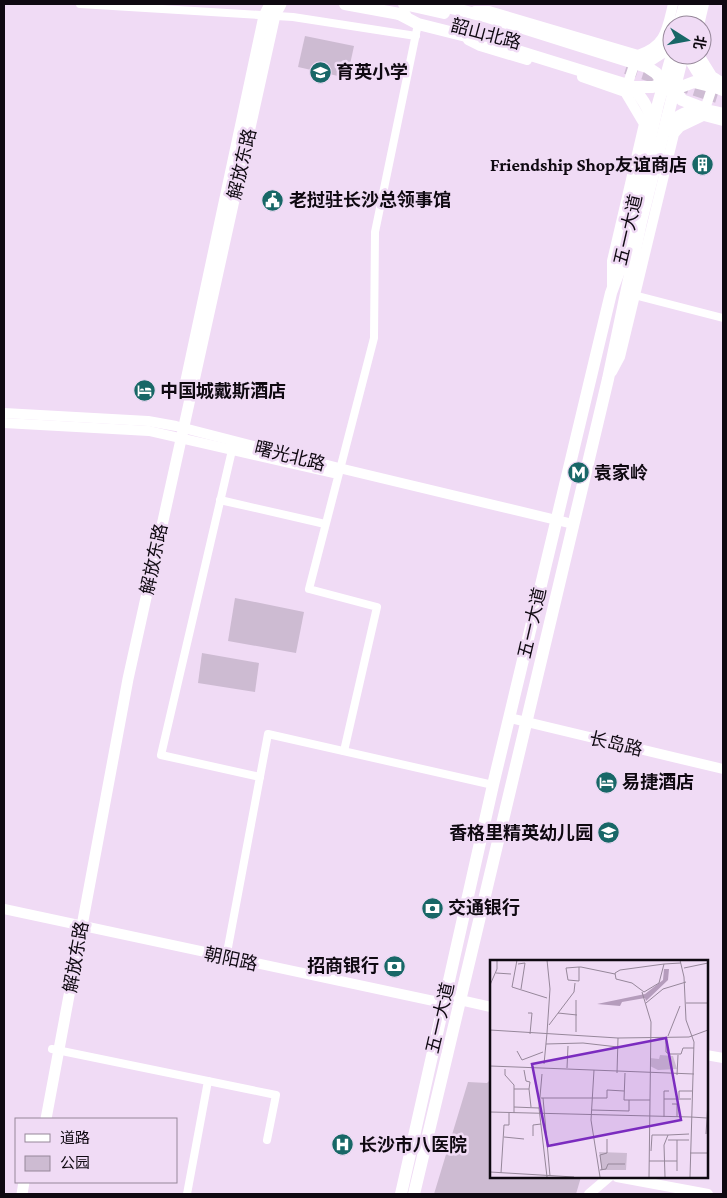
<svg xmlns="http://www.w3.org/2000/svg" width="727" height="1198" viewBox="0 0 727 1198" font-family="'Crimson Pro','Noto Sans SC',serif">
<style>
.green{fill:#cdbbd2}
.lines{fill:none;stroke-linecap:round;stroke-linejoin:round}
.primary-tunnel{stroke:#cebcd3;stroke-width:12;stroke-dasharray:12 6;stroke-linecap:butt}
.minor{stroke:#fff;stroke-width:8}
.tertiary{stroke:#fff;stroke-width:10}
.secondary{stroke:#fff;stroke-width:11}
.primary{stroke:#fff;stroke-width:12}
.labels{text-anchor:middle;stroke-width:5;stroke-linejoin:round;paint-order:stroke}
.street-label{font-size:18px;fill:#0f0911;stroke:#f0dbf5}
.poi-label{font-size:18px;font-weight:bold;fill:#0f0911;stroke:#f0dbf5;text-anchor:start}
.inset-road{fill:none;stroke:#96879a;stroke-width:1}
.view{fill:#7b2cbf;fill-opacity:0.15;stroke:#7b2cbf;stroke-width:2.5}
.inset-edge{fill:none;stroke:#0f0911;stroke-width:2.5}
</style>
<rect width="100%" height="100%" fill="#f0dbf5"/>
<g class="green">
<polygon points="305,36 354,46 347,78 298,67"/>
<polygon points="235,598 304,612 296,653 228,641"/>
<polygon points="202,653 259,663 255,692 198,683"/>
<polygon points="491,1079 491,1177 581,1177 576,1194 434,1194 468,1082 487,1083"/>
</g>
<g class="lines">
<polyline class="primary-tunnel" points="626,68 717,97"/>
<g class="minor">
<polyline points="80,4 293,17 416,36"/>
<polyline points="634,295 723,318"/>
<polyline points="233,446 161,755 260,777"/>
<polyline points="220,500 325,524"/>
<polyline points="344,751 377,607 309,589 374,338 375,232 418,24"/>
<polyline points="226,958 268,734 493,785"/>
<polyline points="52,1049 276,1095 267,1140"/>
<polyline points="187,1194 208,1081"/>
</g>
<g class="tertiary">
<polyline points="475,11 489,11 638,55"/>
<polyline points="699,25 704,4"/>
<polyline points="468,40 480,46 527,60"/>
<path d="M638 55C666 46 667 29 673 4"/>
<polyline points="699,55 712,76 723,83"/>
<polyline points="582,77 625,92 644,124 612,261 612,285"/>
<polyline points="625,92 637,56"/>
<polyline points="703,115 715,79"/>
<polyline points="704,116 723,121"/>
<polyline points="612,372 620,357 674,134 680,127 703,116"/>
<polyline points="4,413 148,421 176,426 339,468 573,524"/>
<polyline points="4,423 149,431 333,473"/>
<polyline points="510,718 723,769"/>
<polyline points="4,909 443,1003 460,1000 491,1007"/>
<polyline points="706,1055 723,1058"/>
<polyline points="617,1177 708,1194"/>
<polyline points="589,1194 609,1177"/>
</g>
<g class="secondary">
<polyline points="185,385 264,16 270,4"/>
<polyline points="46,1119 128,679 275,15 281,4"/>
<polyline points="22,1194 24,1182"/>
</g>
<g class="primary">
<polyline points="345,4 405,15"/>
<polyline points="404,4 444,13"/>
<polyline points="435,4 488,17 647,67 656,73 667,87"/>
<polyline points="399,14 418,24 482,40 634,87 653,87 668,81"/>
<polyline points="679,25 685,4"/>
<polyline points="690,25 695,4"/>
<path d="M688 55C698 74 702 83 723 90"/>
<polyline points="635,63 649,61 672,46"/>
<path d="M628 85C640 93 650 109 652 124"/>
<polyline points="672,86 682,100 703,108"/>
<polyline points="670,91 694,82 710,86"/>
<path d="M665 131C680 108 699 107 723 114"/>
<polyline points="401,1194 493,785 611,293 622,263 658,104 672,55"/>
<polyline points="414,1194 608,379 641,222 683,55"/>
</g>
</g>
<defs>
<symbol id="school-disc" viewBox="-11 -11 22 22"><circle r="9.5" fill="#186767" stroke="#f0dbf5"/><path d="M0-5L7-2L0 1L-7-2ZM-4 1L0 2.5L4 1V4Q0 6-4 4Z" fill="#fff"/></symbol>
<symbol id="building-disc" viewBox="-11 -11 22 22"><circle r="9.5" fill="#186767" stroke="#f0dbf5"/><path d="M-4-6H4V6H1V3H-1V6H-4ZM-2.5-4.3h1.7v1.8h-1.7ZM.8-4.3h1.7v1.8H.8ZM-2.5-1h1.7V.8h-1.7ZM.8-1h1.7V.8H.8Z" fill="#fff"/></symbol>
<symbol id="civic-disc" viewBox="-11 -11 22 22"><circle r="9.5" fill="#186767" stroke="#f0dbf5"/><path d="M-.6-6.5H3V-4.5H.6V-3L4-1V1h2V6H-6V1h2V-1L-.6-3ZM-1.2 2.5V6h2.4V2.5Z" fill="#fff"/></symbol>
<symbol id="hotel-disc" viewBox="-11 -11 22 22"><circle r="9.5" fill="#186767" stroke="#f0dbf5"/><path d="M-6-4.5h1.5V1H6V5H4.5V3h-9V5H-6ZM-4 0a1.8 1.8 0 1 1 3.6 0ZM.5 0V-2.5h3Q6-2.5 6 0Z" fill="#fff"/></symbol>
<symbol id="metro-disc" viewBox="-11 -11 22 22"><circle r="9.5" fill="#186767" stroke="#f0dbf5"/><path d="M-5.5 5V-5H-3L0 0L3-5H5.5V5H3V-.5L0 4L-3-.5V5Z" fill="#fff"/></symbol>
<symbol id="bank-disc" viewBox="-11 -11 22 22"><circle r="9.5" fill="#186767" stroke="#f0dbf5"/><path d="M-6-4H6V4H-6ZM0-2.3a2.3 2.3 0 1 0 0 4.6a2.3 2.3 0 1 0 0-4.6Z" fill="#fff"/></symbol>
<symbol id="hospital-disc" viewBox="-11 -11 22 22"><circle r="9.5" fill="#186767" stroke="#f0dbf5"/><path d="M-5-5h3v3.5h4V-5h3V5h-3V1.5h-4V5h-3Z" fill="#fff"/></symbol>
</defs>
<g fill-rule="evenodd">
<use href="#school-disc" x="308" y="60" width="25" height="25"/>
<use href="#building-disc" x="690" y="152" width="25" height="25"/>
<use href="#civic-disc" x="260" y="188" width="25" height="25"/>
<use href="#hotel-disc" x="132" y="378" width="25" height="25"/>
<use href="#metro-disc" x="566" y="460" width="25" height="25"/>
<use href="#hotel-disc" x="594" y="770" width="25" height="25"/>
<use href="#school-disc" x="596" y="820" width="25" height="25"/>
<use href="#bank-disc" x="420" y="896" width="25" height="25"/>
<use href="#bank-disc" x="382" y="954" width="25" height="25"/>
<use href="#hospital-disc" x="330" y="1132" width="25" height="25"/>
</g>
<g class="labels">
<g class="street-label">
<text transform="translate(486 34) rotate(15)" y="6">韶山北路</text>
<text transform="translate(242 164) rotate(-77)" y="6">解放东路</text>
<text transform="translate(628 230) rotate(-77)" y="6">五一大道</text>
<text transform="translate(290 456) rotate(14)" y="6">曙光北路</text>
<text transform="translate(154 559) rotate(-78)" y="6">解放东路</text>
<text transform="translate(532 623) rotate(-77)" y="6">五一大道</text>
<text transform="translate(616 744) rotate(13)" y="6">长岛路</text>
<text transform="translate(76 957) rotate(-80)" y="6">解放东路</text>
<text transform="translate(231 959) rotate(12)" y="6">朝阳路</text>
<text transform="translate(440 1018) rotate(-77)" y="6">五一大道</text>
</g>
<g class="poi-label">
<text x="336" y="78">育英小学</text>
<text x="687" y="171" text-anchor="end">Friendship Shop友谊商店</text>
<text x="289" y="206">老挝驻长沙总领事馆</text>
<text x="160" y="397">中国城戴斯酒店</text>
<text x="594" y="479">袁家岭</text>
<text x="622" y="788">易捷酒店</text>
<text x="593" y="839" text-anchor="end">香格里精英幼儿园</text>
<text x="448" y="914">交通银行</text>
<text x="379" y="972" text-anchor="end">招商银行</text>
<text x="359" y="1151">长沙市八医院</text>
</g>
</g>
<g transform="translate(490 960)">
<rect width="218" height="218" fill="#f0dbf5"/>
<path d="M170 95 183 96 187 109 168 110 160 106V98L169 99ZM109 192 137 193 136 210H112Z" fill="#cdbbd2"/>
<path d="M174 9H179L178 20 156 41 155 38 132 42 130 46 107 44 155 34 173 20Z" fill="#b59cbc"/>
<path class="inset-road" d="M27 0 22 27 57 38M57 0 60 29 57 73M190 0 194 17 196 60 204 82 200 217M28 4 35 3 31 29M174 4 169 23 154 32 142 23 126 19 125 13 130 10ZM174 4 191 3M89 7V21L78 20 76 8 89 7H91L125 14M194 8 218 3M6 13 21 14M0 25 7 9V0M152 32 161 62 159 217M156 43 173 29 196 22M196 43H218M38 53H42L40 74M68 53 87 55M59 65 84 32 85 23M0 70 128 78 199 77 218 70M86 72V40M178 76 190 46M176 77V92L179 94H191L193 88H204M56 84 93 83 128 87M27 91 32 100 53 92M54 104 57 73M0 106 204 114M77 108 78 86M15 109V115L24 125V153M34 110 36 121 40 122 39 129M104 110 101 160 110 217M127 113 128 78M135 113 134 140H160M52 114 49 148 57 217M187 115 188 95M24 129H39L41 147M51 138H117V130L134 131M53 138 60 216M189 138V131H202M174 139H201M182 144H187V157M24 147 49 148M102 150 139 151V140M0 152 201 157M174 157V131H179M201 157 217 158 216 174M217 158 218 142M178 175 199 174M43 176V165L51 164M14 177 34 179M178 180H199M187 180V211M161 191 162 175H178L174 185 175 217M200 193H218M159 201H187M110 210 116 209 118 204H135M112 210 110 195 117 193V179M0 212 84 217M11 213 14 165H19V153"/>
<path class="view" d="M176 78 191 160 58 186 42 104Z"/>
<rect width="218" height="218" class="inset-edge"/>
</g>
<rect width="727" height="1198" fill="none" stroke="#0f0911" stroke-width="10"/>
<rect x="15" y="1118" width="162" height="65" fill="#f0dbf5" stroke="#96879a"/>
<rect x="25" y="1134" width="25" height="8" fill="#ffffff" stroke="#96879a"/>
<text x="60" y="1143" font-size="15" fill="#0f0911">道路</text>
<rect x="25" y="1156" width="25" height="15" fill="#cdbbd2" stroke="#96879a"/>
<text x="60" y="1168" font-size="15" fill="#0f0911">公园</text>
<g transform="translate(687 40) rotate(101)"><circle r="24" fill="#f0dbf5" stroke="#96879a"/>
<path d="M0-4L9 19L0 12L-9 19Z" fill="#186767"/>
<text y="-8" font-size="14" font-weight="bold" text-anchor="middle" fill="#0f0911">北</text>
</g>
</svg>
